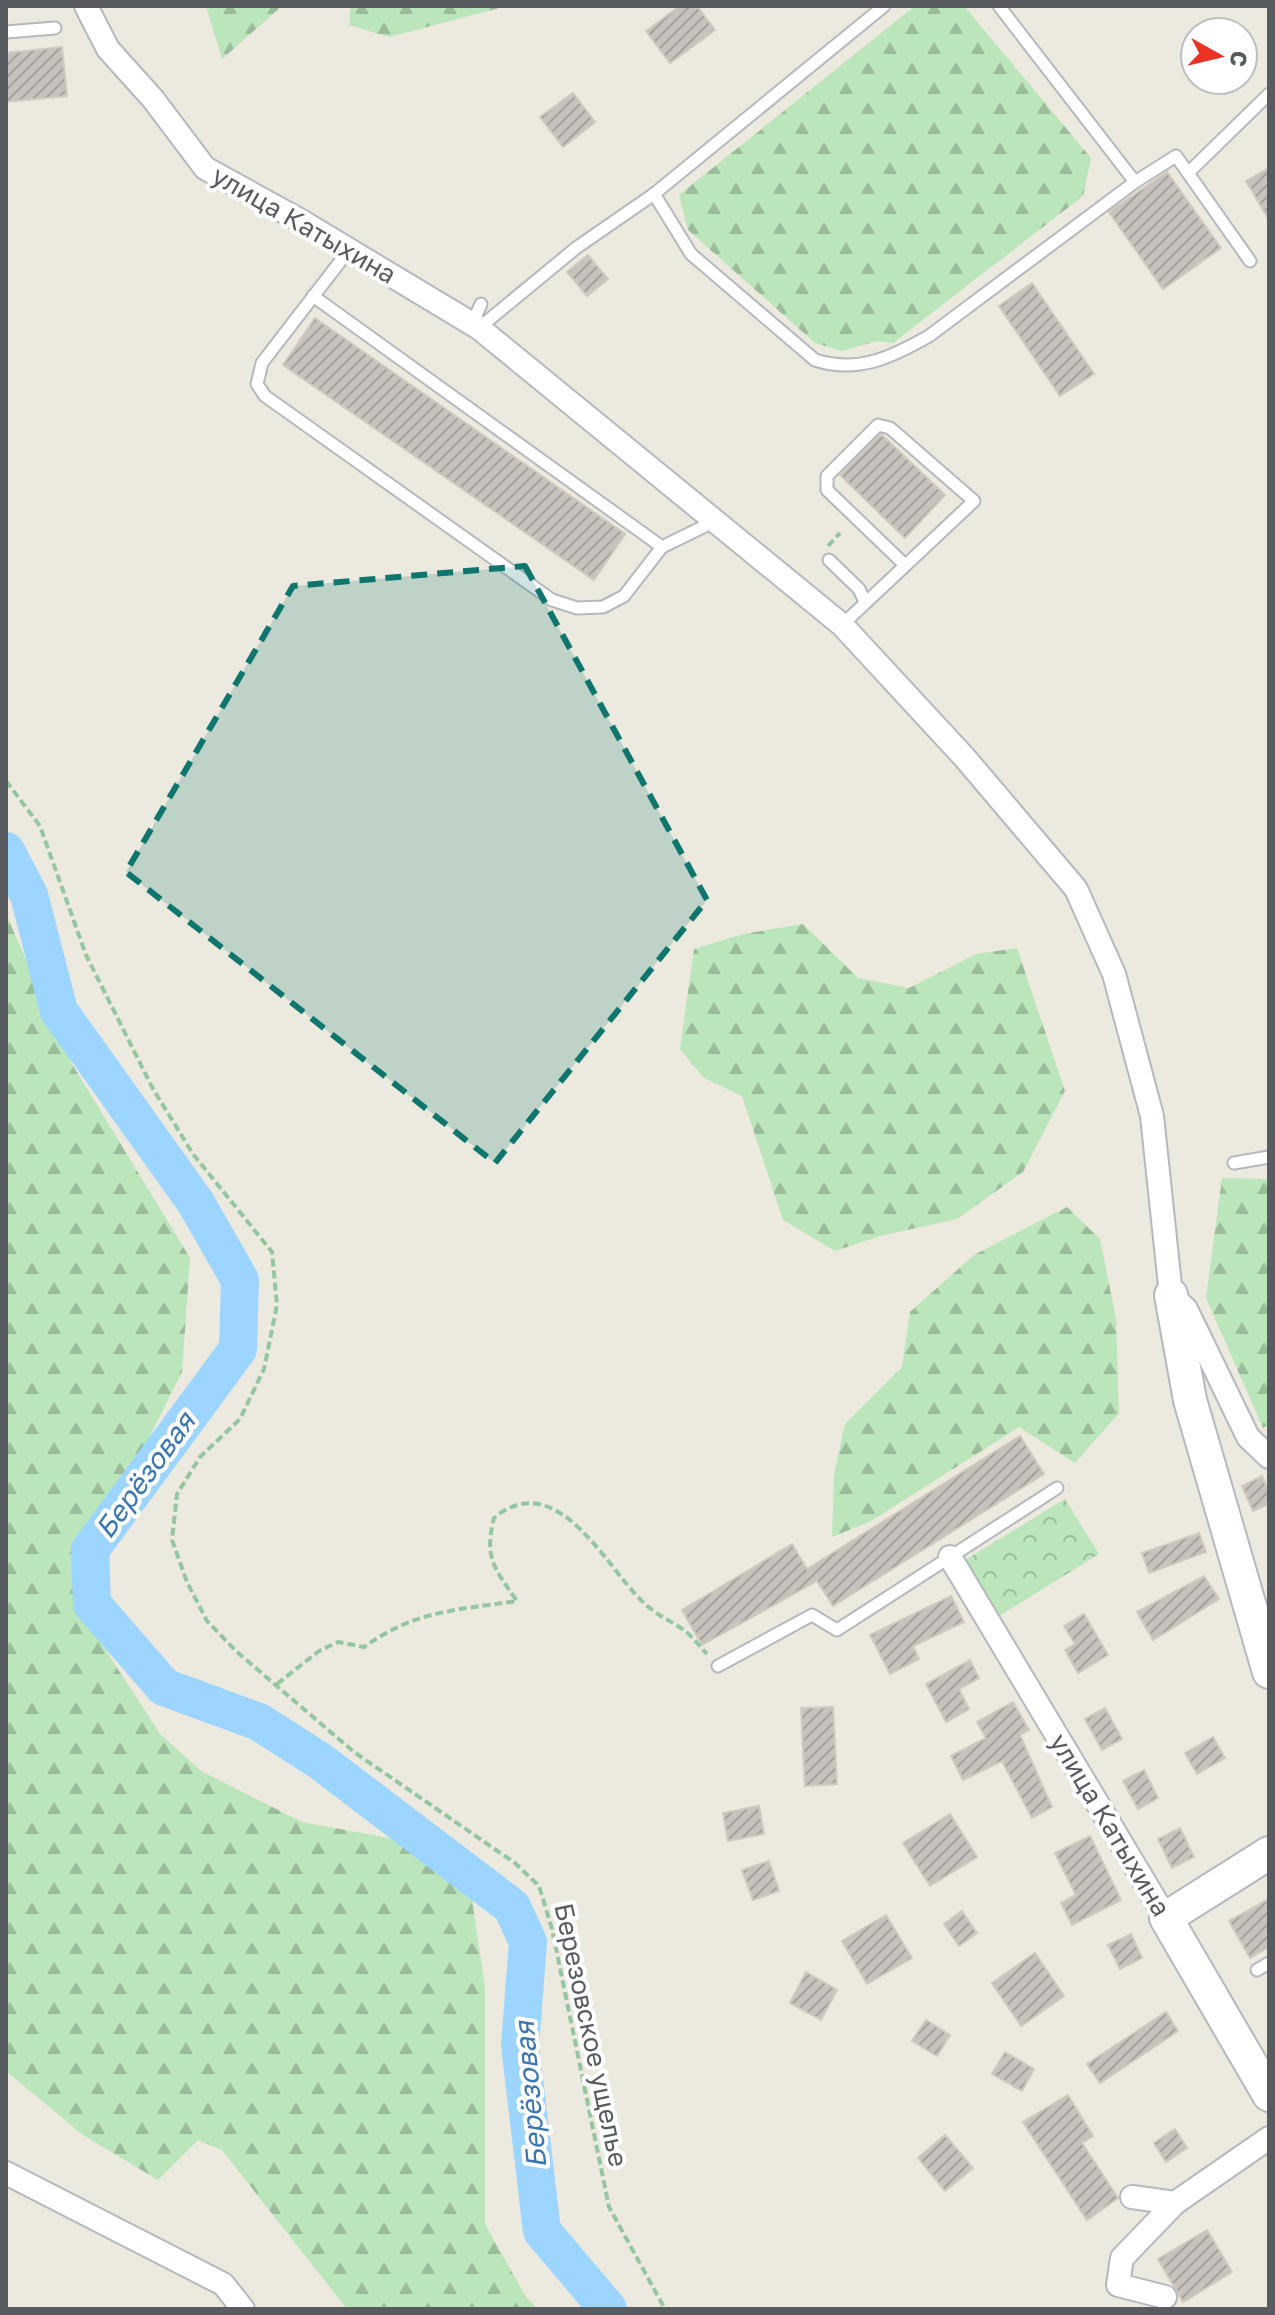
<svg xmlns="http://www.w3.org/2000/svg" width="1275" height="2315" viewBox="0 0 1275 2315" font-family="'Golos Text',sans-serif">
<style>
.forest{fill:url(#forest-firs)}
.park{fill:url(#park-crowns)}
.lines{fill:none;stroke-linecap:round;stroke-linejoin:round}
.river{stroke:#9cd5ff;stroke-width:38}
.building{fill:url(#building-hatch);stroke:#d0cabe;stroke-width:2}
.lane-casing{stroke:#b5b8bd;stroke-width:15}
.street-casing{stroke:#b5b8bd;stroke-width:26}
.secondary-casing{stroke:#b5b9bf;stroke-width:36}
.path{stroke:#93c6a1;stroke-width:4;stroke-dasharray:8 4;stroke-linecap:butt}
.lane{stroke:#fff;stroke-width:11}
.street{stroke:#fff;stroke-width:22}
.secondary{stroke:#fff;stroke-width:32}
.marked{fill:#0f766e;fill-opacity:0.2;stroke:#0f766e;stroke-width:6;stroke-dasharray:16 10;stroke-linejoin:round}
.labels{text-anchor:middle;stroke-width:8;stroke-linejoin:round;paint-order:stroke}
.street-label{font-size:26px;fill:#585c61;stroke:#fff}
.water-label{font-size:28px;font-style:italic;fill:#3976b2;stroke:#fff}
</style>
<defs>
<pattern id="forest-firs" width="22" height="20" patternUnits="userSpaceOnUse" patternTransform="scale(2)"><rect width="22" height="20" fill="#bbe5ba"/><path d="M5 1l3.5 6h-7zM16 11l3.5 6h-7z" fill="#9bbd9b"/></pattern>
<pattern id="park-crowns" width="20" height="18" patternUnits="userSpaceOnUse" patternTransform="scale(2)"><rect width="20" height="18" fill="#bbe5ba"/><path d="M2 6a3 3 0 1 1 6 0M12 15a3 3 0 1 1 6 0" fill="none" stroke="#9bbd9b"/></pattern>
<pattern id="building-hatch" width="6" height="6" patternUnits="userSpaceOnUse" patternTransform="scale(2)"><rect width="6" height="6" fill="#c7c3bc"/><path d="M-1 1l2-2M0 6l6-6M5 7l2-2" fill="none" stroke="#a4a29c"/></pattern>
</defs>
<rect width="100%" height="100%" fill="#ece9df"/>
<g class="forest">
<polygon points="206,6 282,6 222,59"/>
<polygon points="351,6 507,6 389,37 349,25"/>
<polygon points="915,6 964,6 1091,158 1083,196 893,343 877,341 842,351 815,343 688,230 679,195"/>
<polygon points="6,914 72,1064 190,1258 182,1372 144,1448 82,1535 75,1588 83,1615 160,1734 201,1771 302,1822 410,1842 472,1900 485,1988 485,2224 526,2297 538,2309 347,2309 222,2150 198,2140 158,2180 83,2135 6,2071"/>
<polygon points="803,924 858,978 909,988 976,954 1017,948 1065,1091 1023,1172 957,1219 880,1236 835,1251 783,1220 742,1096 704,1078 680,1049 694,949 743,934"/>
<polygon points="1222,1178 1269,1179 1269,1425 1263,1428 1206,1298"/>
<polygon points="1067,1207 1100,1239 1116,1319 1119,1413 1075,1463 1019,1427 871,1521 832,1537 834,1475 845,1424 902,1367 910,1312 974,1255"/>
</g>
<polygon class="park" points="1065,1499 1099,1554 999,1616 965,1560"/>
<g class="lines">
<polyline class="river" points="6,851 29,895 59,1011 196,1203 240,1280 238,1349 90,1550 92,1604 164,1687 259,1722 320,1761 512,1907 528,1942 520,2045 542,2231 608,2309"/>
</g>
<g class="building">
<polygon points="680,6 697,6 715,30 670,63 646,31"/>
<polygon points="62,47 67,96 6,102 6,53"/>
<polygon points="573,93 595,122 563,147 540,117"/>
<polygon points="1269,168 1269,220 1246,181"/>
<polygon points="1167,172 1221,248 1163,289 1109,212"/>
<polygon points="588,255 608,279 587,296 567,272"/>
<polygon points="1032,283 1094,374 1060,396 999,306"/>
<polygon points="315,318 625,534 594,580 283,365"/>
<polygon points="881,434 945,495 905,538 840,475"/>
<polygon points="1020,1436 1044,1474 833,1606 817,1581 702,1645 682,1610 792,1544 807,1569"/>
<polygon points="1262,1476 1269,1492 1269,1504 1253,1511 1242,1486"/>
<polygon points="1199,1533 1206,1552 1149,1573 1142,1553"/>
<polygon points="1204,1576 1219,1599 1153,1640 1137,1612"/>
<polygon points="951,1596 964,1622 913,1646 919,1659 890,1674 870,1635"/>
<polygon points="1084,1614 1108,1655 1078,1673 1065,1650 1075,1644 1064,1626"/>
<polygon points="970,1660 979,1678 959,1689 969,1709 946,1722 926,1684"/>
<polygon points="1013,1702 1029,1730 1020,1735 1052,1807 1032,1818 1002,1761 963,1780 951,1756 986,1738 977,1722"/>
<polygon points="833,1707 837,1784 805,1786 801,1708"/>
<polygon points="1105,1708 1122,1739 1102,1750 1085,1719"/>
<polygon points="1213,1737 1225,1758 1197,1774 1185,1753"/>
<polygon points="1144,1770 1158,1798 1138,1809 1123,1781"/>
<polygon points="759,1806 764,1834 728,1841 723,1813"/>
<polygon points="950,1814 977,1857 930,1886 903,1843"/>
<polygon points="1180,1828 1194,1857 1172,1868 1158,1839"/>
<polygon points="1090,1836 1121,1900 1072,1925 1061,1903 1076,1895 1055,1853"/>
<polygon points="769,1861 779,1891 753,1900 742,1870"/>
<polygon points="1269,1899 1269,1947 1250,1958 1229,1921"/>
<polygon points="962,1911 977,1933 959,1946 944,1924"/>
<polygon points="886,1915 912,1958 867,1984 842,1941"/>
<polygon points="1131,1934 1142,1958 1120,1969 1108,1945"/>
<polygon points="1035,1953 1064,1996 1021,2026 992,1983"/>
<polygon points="806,1972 837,1990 821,2020 790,2003"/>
<polygon points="1166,2012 1178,2031 1100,2083 1087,2064"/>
<polygon points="926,2020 950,2035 937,2056 912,2041"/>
<polygon points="1005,2052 1034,2069 1022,2091 992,2074"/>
<polygon points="1068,2095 1093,2136 1082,2143 1118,2198 1087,2220 1023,2122"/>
<polygon points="1175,2129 1187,2148 1166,2162 1154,2143"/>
<polygon points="945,2135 973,2168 945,2191 918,2158"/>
<polygon points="1207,2230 1232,2272 1183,2302 1158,2259"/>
</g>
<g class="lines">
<defs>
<g id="lane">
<polyline points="999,6 1135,182"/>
<polyline points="6,32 55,28"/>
<polyline points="1188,173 1269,94"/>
<path d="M654 194 691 254 815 360C858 374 892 357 929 336L1135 182 1176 156 1250 261"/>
<polyline points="349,250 262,363 257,384 265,396 552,600 577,608 603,607 624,596 662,547 715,521"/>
<polyline points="313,296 662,547"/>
<polyline points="472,325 481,304"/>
<polyline points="479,328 576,248 654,194 884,6"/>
<polyline points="829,560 859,589 865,602"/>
<polyline points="842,625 974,501 890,428 878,425 827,476 827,490 905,565"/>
<polyline points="1234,1163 1269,1157"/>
<polyline points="718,1666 812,1615 837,1630 1057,1488"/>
<polyline points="1257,1970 1269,1963"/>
</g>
<g id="street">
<polyline points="86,6 108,49 153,99 205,168 301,221 479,328 842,625 965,758 1076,889 1114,974 1152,1116 1171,1295 1186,1309 1248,1437 1269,1457"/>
<polyline points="950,1557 1166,1918"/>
<polyline points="6,2173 223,2284 243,2309"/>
<polyline points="1132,2197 1175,2203 1269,2138"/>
<polyline points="1165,2297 1118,2285 1122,2258 1175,2203"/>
</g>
<g id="secondary">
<polyline points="1171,1295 1190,1400 1269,1672"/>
<polyline points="1269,1853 1166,1918 1269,2095"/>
</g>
</defs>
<use href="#lane" class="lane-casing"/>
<use href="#street" class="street-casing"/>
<use href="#secondary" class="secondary-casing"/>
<g class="path">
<polyline points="828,546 840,533"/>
<polyline points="6,781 40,826 86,955 153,1089 193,1154 272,1252 277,1305 264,1369 240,1419 200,1457 177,1494 172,1540 187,1582 207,1621 237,1652 354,1752 515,1863 539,1886 552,1929 609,2207 665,2309"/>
<path d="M277 1684 319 1651 338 1642 364 1647C416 1610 457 1610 517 1601 494 1568 484 1558 494 1518 556 1466 605 1565 641 1600 653 1613 667 1619 681 1628 691 1634 699 1646 707 1654"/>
</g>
<use href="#lane" class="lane"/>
<use href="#street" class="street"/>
<use href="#secondary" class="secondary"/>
</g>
<path class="marked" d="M525 566 707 900 495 1163 126 872 293 586Z"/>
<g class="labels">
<g class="street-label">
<text transform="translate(304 225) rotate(30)" y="9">улица Катыхина</text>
<text transform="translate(1110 1825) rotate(59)" y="9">улица Катыхина</text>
<text transform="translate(591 2035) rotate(78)" y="9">Березовское ущелье</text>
</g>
<g class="water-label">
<text transform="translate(145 1475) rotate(-54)" y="10">Берёзовая</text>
<text transform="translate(530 2095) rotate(-95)" y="10">Берёзовая</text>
</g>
</g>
<rect width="1275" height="2315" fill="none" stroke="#585c61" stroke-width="16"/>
<g transform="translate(1219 56) rotate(98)"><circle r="38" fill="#ffffff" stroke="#bcbec0" stroke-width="2"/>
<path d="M0-6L14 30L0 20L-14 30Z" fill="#ec3125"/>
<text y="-12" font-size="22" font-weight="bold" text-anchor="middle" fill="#585c61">С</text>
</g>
</svg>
